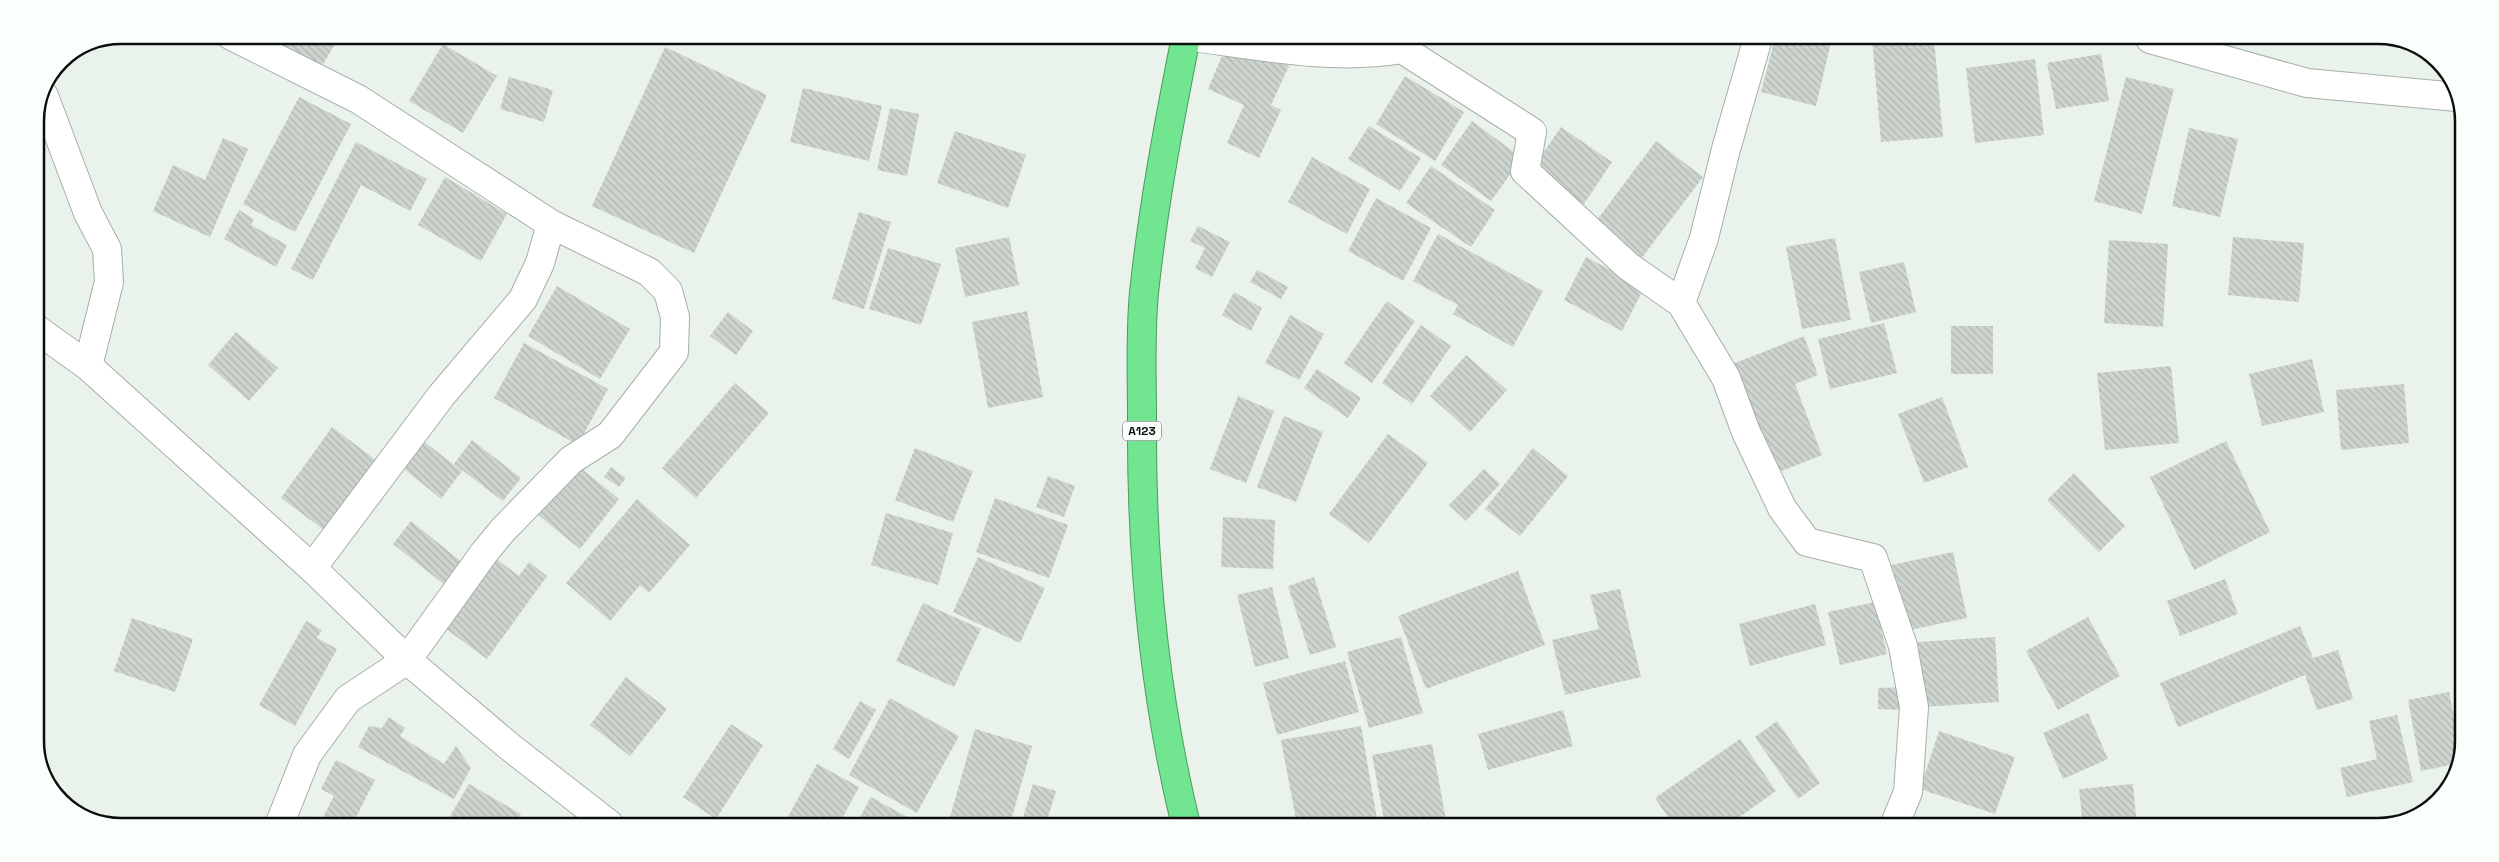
<svg xmlns="http://www.w3.org/2000/svg" width="2499" height="862" viewBox="0 0 2499 862" font-family="'Space Grotesk',sans-serif">
<style>
.building{fill:url(#building-back-hatch)}
.lines{fill:none;stroke-linecap:round;stroke-linejoin:round}
.street-casing{stroke:#a7afa8;stroke-width:30}
.highway-casing{stroke:#4d9a61;stroke-width:30}
.street{stroke:#fff;stroke-width:28}
.highway{stroke:#71e58f;stroke-width:28}
.labels{text-anchor:middle;stroke-width:5;stroke-linejoin:round;paint-order:stroke}
.shield{fill:#fafffb;stroke:#535654;stroke-width:1}
.shield-label{font-size:12px;font-weight:bold;fill:#0b0e0c}
.rim{fill:none;stroke:#0b0e0c;stroke-width:2.5}
</style>
<defs>
<pattern id="building-back-hatch" width="6" height="6" patternUnits="userSpaceOnUse" patternTransform="scale(1.25)"><rect width="6" height="6" fill="#cdd5ce"/><path d="M-1 5l2 2M0 0l6 6M5-1l2 2" fill="none" stroke="#afb6b0"/></pattern>
</defs>
<rect width="100%" height="100%" fill="#eaf3eb"/>
<g class="building">
<polygon points="267,35 340,35 318,73 264,41"/>
<polygon points="483,36 504,36 496,46"/>
<polygon points="516,36 533,36 526,44"/>
<polygon points="1775,38 1832,38 1816,106 1761,92"/>
<polygon points="1872,38 1934,39 1943,137 1881,142"/>
<polygon points="443,44 497,76 463,133 409,101"/>
<polygon points="1227,44 1256,51 1289,66 1271,105 1281,110 1259,158 1227,143 1244,105 1208,89"/>
<polygon points="665,47 767,95 694,253 592,206"/>
<polygon points="2101,54 2109,101 2056,109 2047,63"/>
<polygon points="2035,59 2044,135 1975,143 1966,68"/>
<polygon points="1405,76 1464,112 1435,161 1376,124"/>
<polygon points="509,77 553,90 544,122 500,109"/>
<polygon points="2126,77 2174,89 2142,214 2094,201"/>
<polygon points="803,88 882,106 869,161 790,142"/>
<polygon points="299,97 351,124 295,232 243,204"/>
<polygon points="890,108 919,114 907,176 877,170"/>
<polygon points="1472,121 1522,158 1491,201 1441,165"/>
<polygon points="1369,126 1421,158 1400,191 1348,159"/>
<polygon points="1561,127 1612,162 1584,204 1532,169"/>
<polygon points="2189,128 2238,139 2220,217 2172,206"/>
<polygon points="955,131 1026,155 1008,208 937,183"/>
<polygon points="223,138 248,149 210,237 153,211 173,165 205,180"/>
<polygon points="1656,141 1703,177 1641,259 1594,224"/>
<polygon points="356,142 427,179 410,211 361,185 313,280 291,269"/>
<polygon points="1312,157 1370,189 1347,234 1288,202"/>
<polygon points="1431,166 1495,210 1471,247 1406,203"/>
<polygon points="445,177 507,214 481,261 418,225"/>
<polygon points="1376,198 1431,228 1403,281 1348,251"/>
<polygon points="239,210 254,219 251,225 287,245 276,267 224,239"/>
<polygon points="859,212 891,222 864,309 832,299"/>
<polygon points="1198,226 1230,242 1212,277 1195,268 1205,248 1190,241"/>
<polygon points="1438,234 1543,291 1513,347 1453,314 1458,305 1413,281"/>
<polygon points="1009,237 1019,285 965,297 955,248"/>
<polygon points="2233,237 2304,243 2299,302 2228,295"/>
<polygon points="1835,238 1851,320 1802,329 1786,247"/>
<polygon points="2109,240 2168,244 2163,327 2104,323"/>
<polygon points="888,248 941,264 921,325 869,309"/>
<polygon points="1586,257 1644,288 1622,331 1564,300"/>
<polygon points="1904,262 1916,312 1871,323 1859,272"/>
<polygon points="1257,270 1288,287 1281,299 1250,282"/>
<polygon points="557,286 630,329 600,379 528,336"/>
<polygon points="1234,292 1262,308 1251,331 1222,315"/>
<polygon points="1387,301 1415,321 1372,383 1344,363"/>
<polygon points="1027,311 1043,397 988,408 972,322"/>
<polygon points="728,312 753,331 736,355 710,336"/>
<polygon points="1290,315 1324,334 1299,380 1265,363"/>
<polygon points="1884,323 1897,373 1830,389 1818,339"/>
<polygon points="1421,325 1451,346 1412,404 1382,383"/>
<rect x="1951" y="326" width="42" height="48"/>
<polygon points="236,332 278,368 249,401 208,365"/>
<polygon points="1804,336 1818,375 1795,384 1822,455 1772,475 1730,365"/>
<polygon points="524,343 608,389 578,445 494,398"/>
<polygon points="1466,355 1507,390 1470,432 1430,396"/>
<polygon points="2312,359 2324,412 2262,426 2249,374"/>
<polygon points="2171,366 2179,443 2105,450 2097,373"/>
<polygon points="1317,369 1361,398 1348,418 1304,388"/>
<polygon points="735,383 769,413 696,498 662,468"/>
<polygon points="2404,384 2409,443 2341,450 2336,390"/>
<polygon points="1238,396 1274,411 1246,483 1210,469"/>
<polygon points="1942,397 1968,467 1924,483 1898,414"/>
<polygon points="1284,416 1323,432 1296,502 1257,487"/>
<polygon points="332,427 376,460 324,530 281,498"/>
<polygon points="1388,434 1428,463 1369,543 1329,514"/>
<polygon points="422,440 462,471 441,499 402,467"/>
<polygon points="472,440 521,478 503,501 454,464"/>
<polygon points="2226,441 2270,532 2194,570 2150,477"/>
<polygon points="915,448 973,471 953,522 895,500"/>
<polygon points="1533,448 1568,476 1520,536 1485,509"/>
<polygon points="577,465 619,499 580,549 538,515"/>
<polygon points="611,467 626,478 619,487 604,477"/>
<polygon points="1484,469 1500,484 1466,521 1449,505"/>
<polygon points="2074,473 2125,526 2099,552 2047,500"/>
<polygon points="1048,476 1075,486 1064,517 1036,507"/>
<polygon points="995,498 1068,525 1049,578 976,552"/>
<polygon points="637,499 690,545 649,593 640,585 610,621 566,583"/>
<polygon points="886,513 953,533 938,585 871,565"/>
<polygon points="1223,517 1275,520 1273,569 1221,567"/>
<polygon points="411,521 463,563 445,585 393,544"/>
<polygon points="1953,552 1967,618 1905,631 1891,565"/>
<polygon points="492,556 519,576 529,562 547,576 487,659 442,626"/>
<polygon points="978,557 1045,588 1020,643 953,612"/>
<polygon points="1518,571 1545,645 1426,689 1398,616"/>
<polygon points="1314,577 1336,647 1310,655 1288,586"/>
<polygon points="2225,579 2238,614 2180,636 2167,601"/>
<polygon points="1272,587 1289,658 1255,667 1237,595"/>
<polygon points="1620,589 1641,677 1565,695 1552,640 1599,629 1590,595"/>
<polygon points="1875,602 1887,654 1840,665 1828,612"/>
<polygon points="923,603 981,629 954,687 896,661"/>
<polygon points="1815,604 1826,645 1750,666 1739,624"/>
<polygon points="2088,617 2120,676 2058,710 2026,651"/>
<polygon points="132,618 193,639 175,692 114,671"/>
<polygon points="306,621 322,630 317,638 337,649 295,726 259,705"/>
<polygon points="2300,626 2313,658 2338,650 2353,699 2317,710 2305,675 2178,727 2160,683"/>
<polygon points="1401,637 1423,713 1369,728 1347,652"/>
<polygon points="1995,637 1999,702 1923,707 1918,642"/>
<polygon points="1345,661 1359,712 1277,735 1263,683"/>
<polygon points="626,677 667,709 630,756 590,725"/>
<polygon points="1903,687 1903,710 1878,709 1878,688"/>
<polygon points="2449,692 2460,746 2460,763 2421,771 2408,700"/>
<polygon points="890,698 959,736 917,813 849,775"/>
<polygon points="860,701 876,710 849,759 833,749"/>
<polygon points="1563,710 1573,746 1488,770 1478,734"/>
<polygon points="2088,713 2108,759 2063,779 2043,733"/>
<polygon points="2397,715 2413,782 2347,797 2340,768 2377,759 2369,721"/>
<polygon points="389,717 405,728 400,736 444,764 456,746 471,768 454,799 358,747 369,726 382,728"/>
<polygon points="1777,721 1820,783 1798,799 1755,737"/>
<polygon points="731,724 763,745 716,819 683,797"/>
<polygon points="1361,726 1377,819 1343,825 1297,825 1281,740"/>
<polygon points="975,729 1032,746 1010,824 948,824"/>
<polygon points="1939,731 2015,757 1995,814 1920,789"/>
<polygon points="1740,739 1776,791 1727,826 1674,826 1655,798"/>
<polygon points="1432,744 1447,825 1385,825 1372,755"/>
<polygon points="336,760 375,780 353,823 302,823 306,816 320,823 334,796 321,789"/>
<polygon points="817,764 859,787 839,824 784,824"/>
<polygon points="469,784 521,814 515,823 446,823"/>
<polygon points="1033,784 1056,791 1046,824 1021,824"/>
<polygon points="2133,784 2137,827 2083,826 2079,789"/>
<polygon points="871,797 920,824 856,824"/>
</g>
<g class="lines">
<defs>
<g id="street">
<polyline points="230,35 358,99 551,224 540,263 523,299 441,396 312,568"/>
<path d="M1193 37C1262 46 1333 61 1402 49L1532 132 1525 171 1628 266 1681 303 1726 378 1746 432 1782 508 1807 542 1873 558 1903 646 1914 707 1908 792 1894 826"/>
<polyline points="2150,39 2307,83 2457,97"/>
<polyline points="44,96 88,213 107,249 109,282 88,366"/>
<polyline points="1681,303 1704,238 1726,149 1758,38"/>
<polyline points="35,328 88,366 312,568 407,660 510,747 609,824"/>
<polyline points="280,823 307,755 348,699 407,660 484,553 502,531 571,460 610,435 674,352 675,317 668,291 649,272 551,224"/>
</g>
<path id="highway" d="M1186 825C1153 691 1141 554 1142 417 1142 376 1140 334 1144 293 1153 207 1169 122 1186 37"/>
</defs>
<use href="#street" class="street-casing"/>
<use href="#highway" class="highway-casing"/>
<use href="#street" class="street"/>
<use href="#highway" class="highway"/>
</g>
<g class="labels">
<rect class="shield" x="1123" y="421.5" width="38" height="19" rx="4"/>
<g class="shield-label">
<text x="1142" y="435">A123</text>
</g>
</g>
<path d="M0 0H2499V862H0ZM121 44H2378A77 77 0 0 1 2455 121V741A77 77 0 0 1 2378 818H121A77 77 0 0 1 44 741V121A77 77 0 0 1 121 44Z" fill="#fafffb" fill-rule="evenodd"/>
<path class="rim" d="M121 44H2378A77 77 0 0 1 2455 121V741A77 77 0 0 1 2378 818H121A77 77 0 0 1 44 741V121A77 77 0 0 1 121 44Z"/>
</svg>
